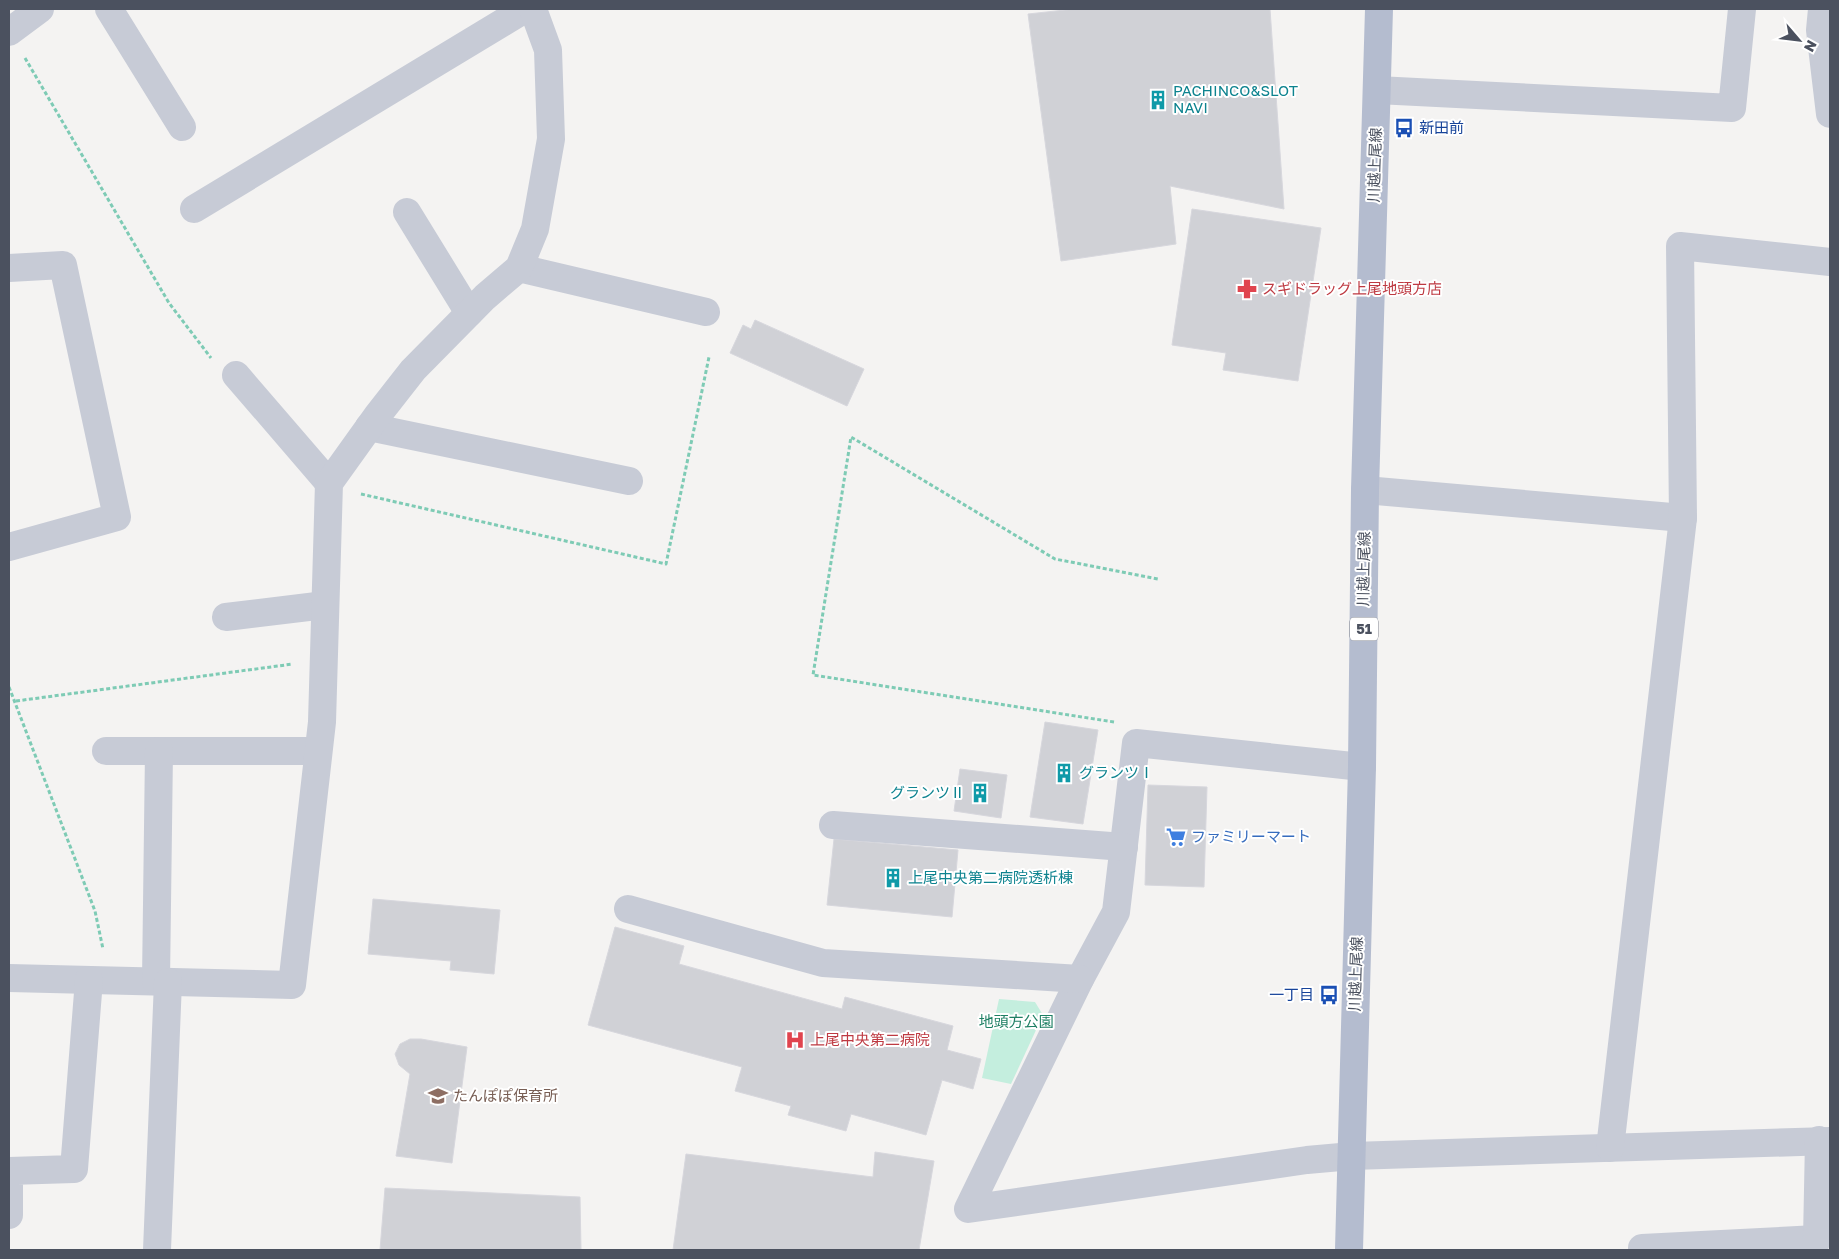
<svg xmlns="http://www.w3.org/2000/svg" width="1839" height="1259" viewBox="0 0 1839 1259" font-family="'Golos Text','Noto Sans JP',sans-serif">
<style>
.green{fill:#c4eede}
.building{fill:#d0d1d6;stroke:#d7d7dd}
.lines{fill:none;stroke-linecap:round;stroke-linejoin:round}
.path{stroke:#7ecbb5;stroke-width:3;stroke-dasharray:4 2.5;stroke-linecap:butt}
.minor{stroke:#c7cbd6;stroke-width:28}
.primary{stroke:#b4bccf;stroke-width:28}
.labels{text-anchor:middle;stroke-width:4;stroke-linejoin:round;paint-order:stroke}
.shield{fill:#fff;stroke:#81858f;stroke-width:1}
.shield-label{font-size:14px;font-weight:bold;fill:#4b515f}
.culture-label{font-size:15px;fill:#0d838f;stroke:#fff;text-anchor:start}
.transit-label{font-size:15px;fill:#164399;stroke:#fff;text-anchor:start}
.street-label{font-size:15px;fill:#4b515f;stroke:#fff}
.health-label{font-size:15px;fill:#be3a42;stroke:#fff;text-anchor:start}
.shop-label{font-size:15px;fill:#366cbe;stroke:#fff;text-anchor:start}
.park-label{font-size:15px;fill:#1d7f63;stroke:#fff}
.education-label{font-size:15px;fill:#785e54;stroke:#fff;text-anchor:start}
</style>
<rect width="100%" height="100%" fill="#f4f3f2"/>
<polygon class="green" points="999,999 1035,1002 1043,1015 1011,1084 982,1078"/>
<g class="building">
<polygon points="1074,9 1270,9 1284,209 1170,186 1176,244 1061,261 1028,14"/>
<polygon points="1192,209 1321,228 1298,381 1223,370 1226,353 1172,345"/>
<polygon points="755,320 864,369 847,406 730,353 743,325 751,329"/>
<polygon points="1045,722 1098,730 1083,824 1030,817"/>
<polygon points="960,769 1007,775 1001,818 954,811"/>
<polygon points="1148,785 1207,787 1204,887 1145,885"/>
<polygon points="834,839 958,850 952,917 827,905"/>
<polygon points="373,899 500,910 494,974 450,970 451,961 368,954"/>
<polygon points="615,927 684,946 679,964 842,1009 845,997 953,1026 947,1050 981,1059 973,1089 942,1080 926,1135 851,1114 846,1131 788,1115 791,1106 735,1091 742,1067 588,1025"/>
<polygon points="410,1039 421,1039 467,1047 452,1163 396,1156 410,1074 399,1065 395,1054 400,1044"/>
<polygon points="875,1152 934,1161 919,1250 673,1250 686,1154 873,1177"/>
<polygon points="385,1188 580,1197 581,1250 380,1250"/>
</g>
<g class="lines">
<g class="path">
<polyline points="25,58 169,303 211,358"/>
<polyline points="361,494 666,564 709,357"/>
<polyline points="9,687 95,911 103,949"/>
<polyline points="16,701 293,664"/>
<polyline points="1114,722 813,675 851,437 1055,559 1158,579"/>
</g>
<g class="minor">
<polyline points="109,9 182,127"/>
<polyline points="1822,9 1820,30 1830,114"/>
<polyline points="9,32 40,9"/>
<polyline points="1377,90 1732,108 1742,9"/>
<polyline points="194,209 525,9"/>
<polyline points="407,212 469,313"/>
<polyline points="9,268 63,265 117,517 9,547"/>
<polyline points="519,268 706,312"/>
<polyline points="236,375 329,483"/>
<polyline points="369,427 629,481"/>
<polyline points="1365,490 1683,518"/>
<polyline points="226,617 325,605"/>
<polyline points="106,751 318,751"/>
<polyline points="1362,767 1136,743 1116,912 1080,979 968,1209 1307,1160 1352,1156 1830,1141"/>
<polyline points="833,825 1124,847"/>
<polyline points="628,909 823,963 1080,979"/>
<polyline points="9,978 292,985 322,722 329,483 377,416 413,370 485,297 519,268 535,229 551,139 548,50 533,9"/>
<polyline points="156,981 159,751"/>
<polyline points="1610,1148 1683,518 1680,246 1830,262"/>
<polyline points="9,1215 9,1171 74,1169 89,980"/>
<polyline points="1642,1248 1817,1239"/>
<polyline points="157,1250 168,982"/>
<polyline points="1813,1250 1817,1239 1819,1140"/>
</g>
<polyline class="primary" points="1349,1250 1362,767 1365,490 1379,9"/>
</g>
<defs>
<symbol id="building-bare" viewBox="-9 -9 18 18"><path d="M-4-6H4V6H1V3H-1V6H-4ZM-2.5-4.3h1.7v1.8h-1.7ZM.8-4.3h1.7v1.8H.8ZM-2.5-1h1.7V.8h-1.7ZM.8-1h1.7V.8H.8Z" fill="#0f9aa8" stroke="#fff" stroke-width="2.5" paint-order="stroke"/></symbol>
<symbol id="bus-bare" viewBox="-9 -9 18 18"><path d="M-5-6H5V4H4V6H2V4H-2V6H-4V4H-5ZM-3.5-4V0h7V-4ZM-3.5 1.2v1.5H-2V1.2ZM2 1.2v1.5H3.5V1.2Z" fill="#1a4fb4" stroke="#fff" stroke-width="2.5" paint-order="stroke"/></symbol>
<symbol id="pharmacy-bare" viewBox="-9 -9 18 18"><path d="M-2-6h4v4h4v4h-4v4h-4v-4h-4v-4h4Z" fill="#e0444e" stroke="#fff" stroke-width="2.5" paint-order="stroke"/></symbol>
<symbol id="supermarket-bare" viewBox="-9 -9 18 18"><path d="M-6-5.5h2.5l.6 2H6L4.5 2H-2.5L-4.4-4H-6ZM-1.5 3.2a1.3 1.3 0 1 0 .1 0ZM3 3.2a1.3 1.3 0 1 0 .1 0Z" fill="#3f7fe0" stroke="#fff" stroke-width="2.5" paint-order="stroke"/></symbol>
<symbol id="hospital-bare" viewBox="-9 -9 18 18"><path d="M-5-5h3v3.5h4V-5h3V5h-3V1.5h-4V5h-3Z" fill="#e0444e" stroke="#fff" stroke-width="2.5" paint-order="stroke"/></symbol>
<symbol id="school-bare" viewBox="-9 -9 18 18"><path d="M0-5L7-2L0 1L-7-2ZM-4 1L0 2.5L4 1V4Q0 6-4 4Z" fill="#8d6e63" stroke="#fff" stroke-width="2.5" paint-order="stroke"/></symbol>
</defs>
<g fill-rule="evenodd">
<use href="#building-bare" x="1144" y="86" width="28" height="28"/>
<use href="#bus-bare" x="1390" y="114" width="28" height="28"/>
<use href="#pharmacy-bare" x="1233" y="275" width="28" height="28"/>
<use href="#building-bare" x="1050" y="759" width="28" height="28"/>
<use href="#building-bare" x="966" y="779" width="28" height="28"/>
<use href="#supermarket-bare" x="1162" y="823" width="28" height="28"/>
<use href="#building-bare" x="879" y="864" width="28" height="28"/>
<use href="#bus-bare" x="1315" y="981" width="28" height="28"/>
<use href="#hospital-bare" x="781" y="1026" width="28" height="28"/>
<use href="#school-bare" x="424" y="1082" width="28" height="28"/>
</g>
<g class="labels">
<rect class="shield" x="1350" y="617.5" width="28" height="23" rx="4"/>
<g class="shield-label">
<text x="1364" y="634">51</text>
</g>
<g class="culture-label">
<text x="1173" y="96">PACHINCO&amp;SLOT<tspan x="1173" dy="17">NAVI</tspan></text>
<text x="1079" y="778">グランツⅠ</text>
<text x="965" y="798" text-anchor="end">グランツⅡ</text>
<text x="908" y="883">上尾中央第二病院透析棟</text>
</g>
<g class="transit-label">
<text x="1419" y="133">新田前</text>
<text x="1314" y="1000" text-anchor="end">一丁目</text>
</g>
<g class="street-label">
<text transform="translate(1375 165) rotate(-88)" y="5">川越上尾線</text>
<text transform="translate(1364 569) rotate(-89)" y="5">川越上尾線</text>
<text transform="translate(1356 974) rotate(-88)" y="5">川越上尾線</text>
</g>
<g class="health-label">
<text x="1262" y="294">スギドラッグ上尾地頭方店</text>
<text x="810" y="1045">上尾中央第二病院</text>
</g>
<g class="shop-label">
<text x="1191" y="842">ファミリーマート</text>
</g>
<g class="park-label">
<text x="1016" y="1027">地頭方公園</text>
</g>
<g class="education-label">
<text x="453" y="1101">たんぽぽ保育所</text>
</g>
</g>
<rect width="1839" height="1259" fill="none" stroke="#4b515f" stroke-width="20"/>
<g transform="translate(1799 40) rotate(118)" stroke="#ffffff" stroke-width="4" paint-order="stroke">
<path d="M0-4L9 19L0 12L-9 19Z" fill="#4b515f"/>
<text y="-8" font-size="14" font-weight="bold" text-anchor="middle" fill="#4b515f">N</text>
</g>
</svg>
